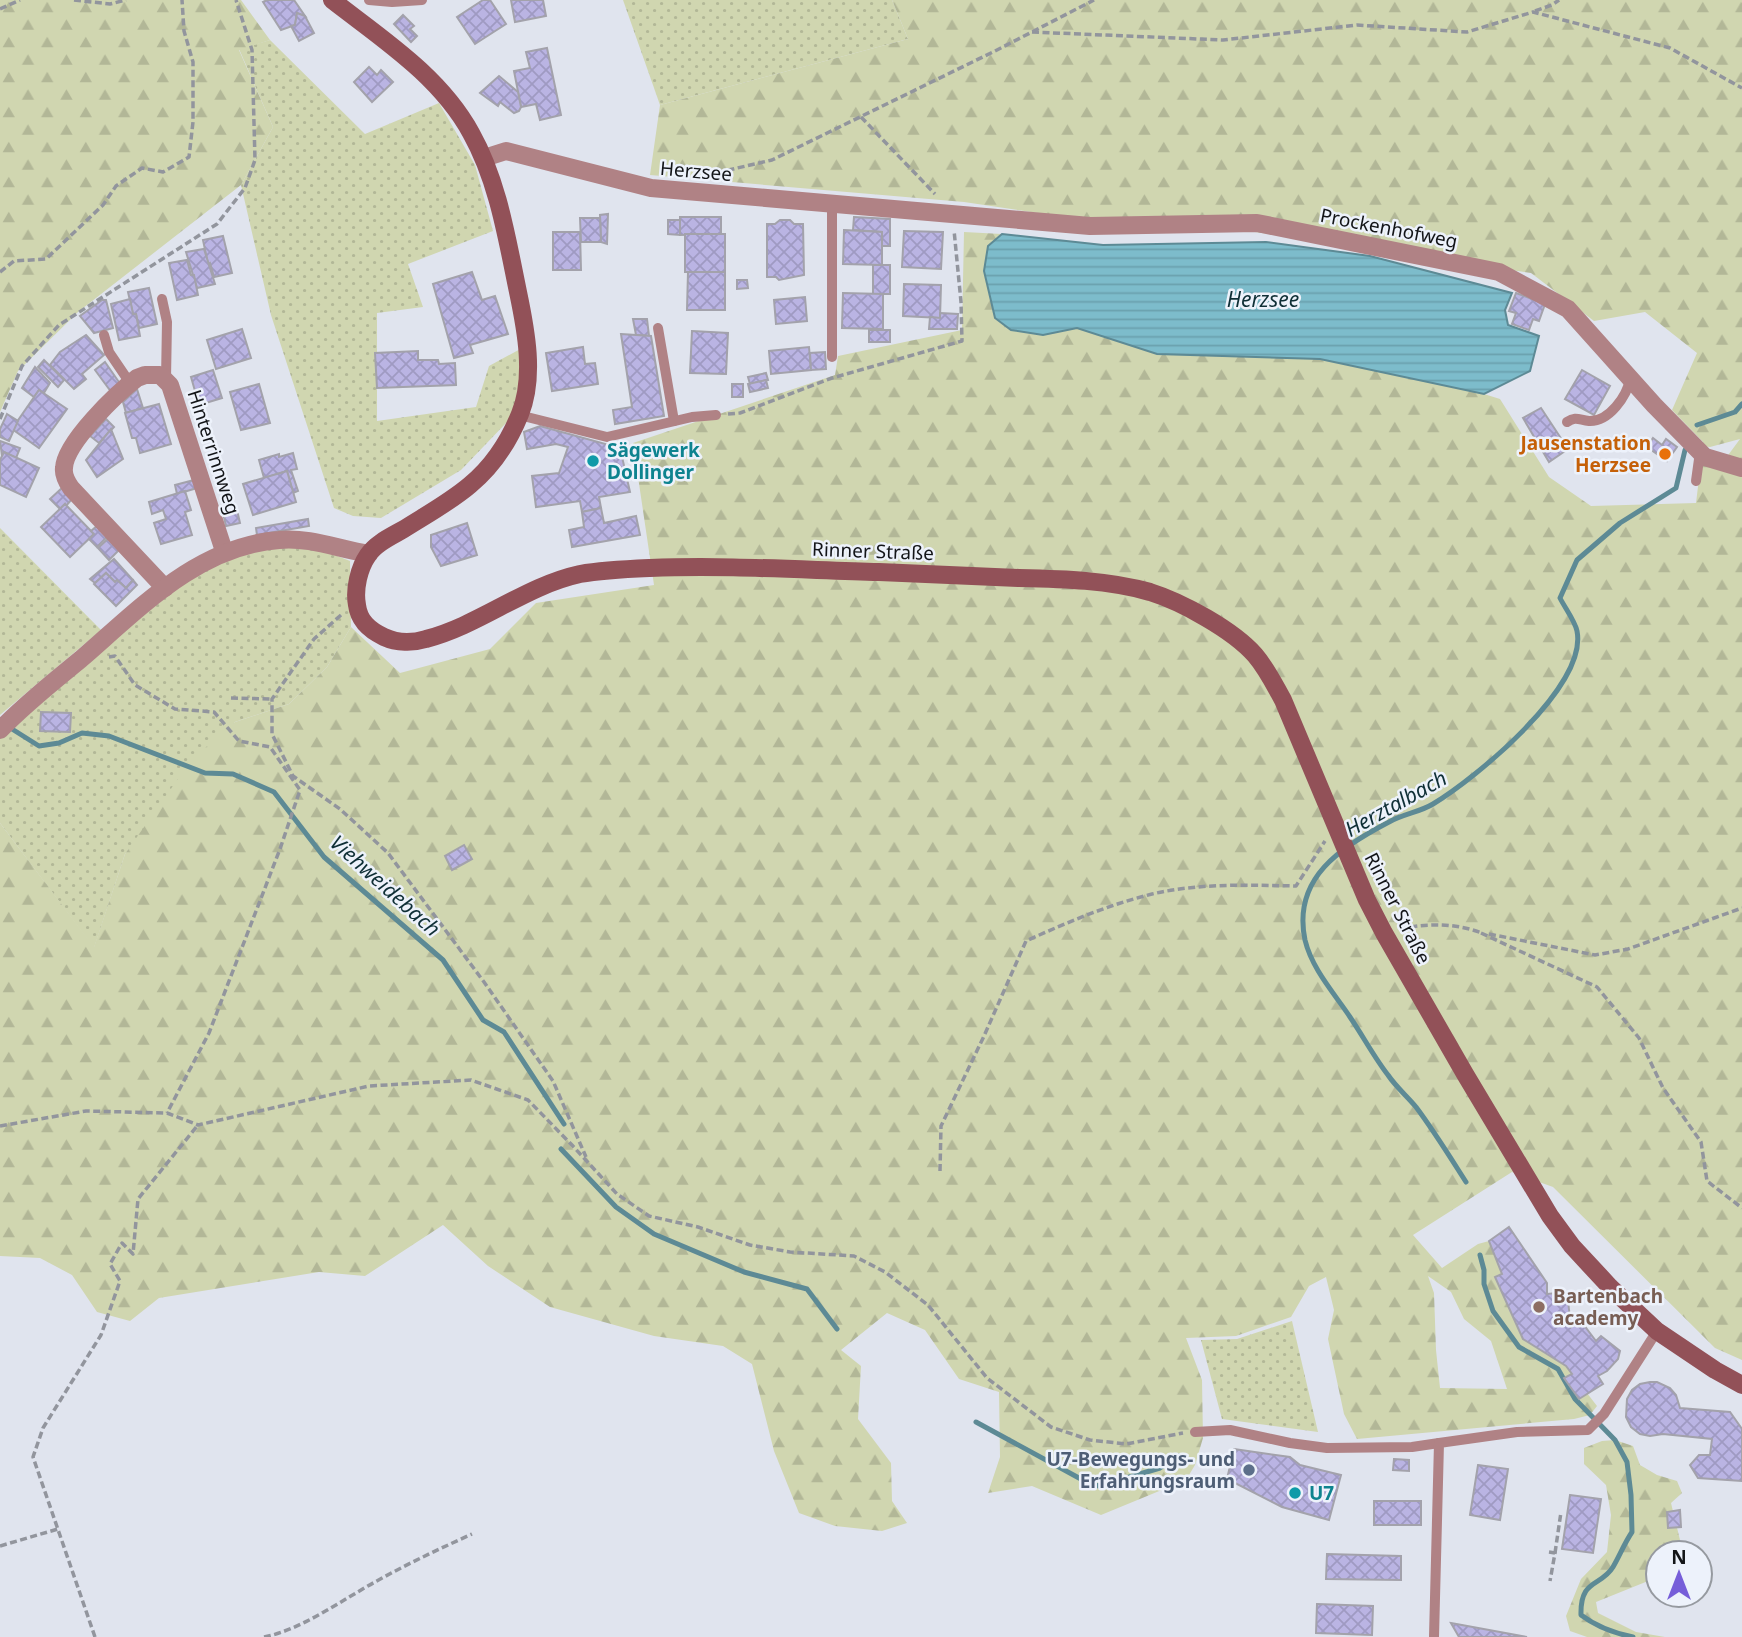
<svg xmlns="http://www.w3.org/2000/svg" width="1742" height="1637" viewBox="0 0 1742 1637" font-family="'Noto Sans',sans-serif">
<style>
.grass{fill:url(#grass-dots)}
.forest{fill:url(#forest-firs);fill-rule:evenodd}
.water{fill:url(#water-rules);stroke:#5d8a95;stroke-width:2}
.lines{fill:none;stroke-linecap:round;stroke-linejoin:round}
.stream{stroke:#5d8a95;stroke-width:5}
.building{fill:url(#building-cross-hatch);stroke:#a3a2ab;stroke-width:2}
.path{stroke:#92959d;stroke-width:3.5;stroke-dasharray:7 3.5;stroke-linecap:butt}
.service{stroke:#b08285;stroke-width:10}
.minor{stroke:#b08285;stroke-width:18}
.secondary{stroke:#925158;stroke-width:18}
.food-dot{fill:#e8710a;stroke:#edf2fb;stroke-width:2.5}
.culture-dot{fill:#0f9aa8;stroke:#edf2fb;stroke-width:2.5}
.education-dot{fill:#8d6e63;stroke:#edf2fb;stroke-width:2.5}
.service-dot{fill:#5c6f8a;stroke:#edf2fb;stroke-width:2.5}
.labels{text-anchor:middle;stroke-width:5;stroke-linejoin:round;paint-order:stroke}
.street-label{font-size:19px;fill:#131518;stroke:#edf2fb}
.food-label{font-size:19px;font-weight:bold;fill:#c56008;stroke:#edf2fb;text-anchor:end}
.culture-label{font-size:19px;font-weight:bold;fill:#0d838f;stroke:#edf2fb;text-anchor:start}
.education-label{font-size:19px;font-weight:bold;fill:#785e54;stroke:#edf2fb;text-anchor:start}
.service-label{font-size:19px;font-weight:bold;fill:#4e5e75;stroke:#edf2fb;text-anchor:end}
.water-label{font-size:21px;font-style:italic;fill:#0f2f36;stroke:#edf2fb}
</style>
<defs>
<pattern id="grass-dots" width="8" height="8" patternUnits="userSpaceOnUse" patternTransform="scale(1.75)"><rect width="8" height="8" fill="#d0d6b0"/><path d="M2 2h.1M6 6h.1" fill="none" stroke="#b2b797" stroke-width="1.8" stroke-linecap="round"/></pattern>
<pattern id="forest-firs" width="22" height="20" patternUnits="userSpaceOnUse" patternTransform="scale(1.75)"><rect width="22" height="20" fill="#d0d6b0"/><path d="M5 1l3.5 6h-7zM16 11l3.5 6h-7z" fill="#b2b797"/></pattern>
<pattern id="water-rules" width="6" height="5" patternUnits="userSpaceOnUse" patternTransform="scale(1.75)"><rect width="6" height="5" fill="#7dbccb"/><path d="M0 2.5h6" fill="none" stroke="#6ba1ae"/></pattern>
<pattern id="building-cross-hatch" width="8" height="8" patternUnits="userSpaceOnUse" patternTransform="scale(1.75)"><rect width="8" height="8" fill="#bab4e3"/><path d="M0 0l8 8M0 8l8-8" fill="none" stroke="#9f9ac2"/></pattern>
</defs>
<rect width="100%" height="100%" fill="#e0e4ee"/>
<g class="grass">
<polygon points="623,0 892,0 908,39 660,105"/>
<polygon points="270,40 365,134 439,103 475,165 493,231 408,264 423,307 377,313 377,421 476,407 489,366 533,342 530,379 508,421 461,470 381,518 353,516 334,508 271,315 241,185 273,127 239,49"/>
<polygon points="0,528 101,630 0,715"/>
<polygon points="312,546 350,561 351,627 327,667 289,704 235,722 125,854 94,948 0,823 0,730 224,551"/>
<polygon points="1292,1321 1318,1432 1222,1419 1201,1340 1237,1339"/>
</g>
<g class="forest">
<polygon points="0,0 241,0 270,40 239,50 273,127 241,185 78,312 18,371 0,412"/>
<polygon points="892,0 1742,0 1742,464 1726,458 1740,439 1710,447 1703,446 1703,442 1672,410 1697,353 1645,312 1594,321 1531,273 1248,231 1078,219 964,202 650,175 660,105 908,39"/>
<path d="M964 232 1002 234 988 246 1043 335 1077 328 1157 354 1320 359 1484 394 1500 399 1549 477 1591 506 1696 503 1701 462 1742 474V1360L1715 1348 1553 1187 1512 1172 1413 1235 1442 1268 1478 1244 1489 1241 1502 1274 1495 1277 1523 1339 1566 1366 1597 1406 1590 1415 1574 1419 1357 1439 1344 1414 1328 1339 1334 1310 1326 1277 1309 1286 1291 1317 1236 1336 1186 1338 1202 1380 1203 1438 1195 1465 1186 1480 1101 1515 1032 1486 988 1493 1000 1457 999 1392 959 1379 925 1330 887 1313 841 1350 861 1366 858 1419 891 1463 892 1501 907 1523 882 1531 835 1526 799 1513 774 1451 752 1364 723 1346 654 1336 550 1307 488 1266 443 1225 365 1276 319 1272 159 1298 130 1321 97 1312 72 1275 40 1258 0 1256V823L94 947 125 854 192 759 235 722 289 704 327 667 351 627 400 673 490 649 536 603 654 585 633 443 835 375 838 356 962 330ZM1428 1276 1451 1292 1464 1319 1491 1341 1507 1389 1440 1388 1436 1350 1434 1293Z"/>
<polygon points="1615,1440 1633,1446 1640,1465 1657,1475 1677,1481 1682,1493 1671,1503 1680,1540 1680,1553 1658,1553 1658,1577 1596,1602 1598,1613 1636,1632 1665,1637 1587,1637 1570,1631 1566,1616 1581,1579 1607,1552 1611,1515 1606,1485 1584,1464 1584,1448 1602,1441"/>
</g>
<polygon class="water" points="1002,234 1103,245 1266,242 1370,256 1512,293 1505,310 1508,325 1539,336 1530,371 1484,394 1320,359 1157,354 1077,328 1043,335 1011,330 995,318 984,271 988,246"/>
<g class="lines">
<g class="stream">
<polyline points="1697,425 1735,412 1742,404"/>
<polyline points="12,729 39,746 59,743 82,733 109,736 205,773 233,774 274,792 324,857 443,960 483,1020 504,1032 564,1124"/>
<polyline points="561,1149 616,1207 654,1234 744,1272 807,1289 837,1329"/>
<path d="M1466 1182C1450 1157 1434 1131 1416 1107 1407 1096 1396 1087 1388 1075 1374 1057 1363 1036 1350 1017 1334 993 1312 969 1305 940 1292 878 1341 847 1389 822 1403 814 1420 812 1433 804 1476 778 1588 686 1577 631 1575 621 1565 608 1560 598L1577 560 1620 523 1676 488 1685 450"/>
<path d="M1480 1255 1484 1270V1284L1493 1311 1519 1347 1558 1369 1575 1399 1615 1440 1627 1462 1631 1495 1632 1532C1624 1544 1620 1555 1613 1567 1601 1587 1580 1578 1581 1615 1597 1627 1613 1633 1633 1637"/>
<polyline points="976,1422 1090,1484 1099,1486 1160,1468 1179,1456"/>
</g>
</g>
<g class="building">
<polygon points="267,0 294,0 305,16 297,13 295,25 281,30 263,2"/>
<polygon points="483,0 490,0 506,24 475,44 457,17"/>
<polygon points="511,0 543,0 546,16 515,22"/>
<polygon points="297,13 305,16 314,33 299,41 291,26 295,25"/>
<polygon points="403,15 414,26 410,29 417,36 411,42 394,24"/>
<polygon points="547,48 561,115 540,120 536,104 521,107 514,71 530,68 526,52"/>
<polygon points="369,67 377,75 381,70 393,82 372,102 354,82"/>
<polygon points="499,76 518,92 521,107 519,111 514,113 500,102 498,106 480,93"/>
<polygon points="608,214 607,244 601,242 600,215"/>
<polygon points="680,217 721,217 721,234 680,235"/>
<polygon points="854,217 890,219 890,246 882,246 882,232 853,230"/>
<polygon points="580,218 600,218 601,242 581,242"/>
<polygon points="668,220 680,220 680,235 668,234"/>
<polygon points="780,220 790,220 794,224 803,224 804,275 779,280 776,277 767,277 767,224 775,224"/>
<polygon points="844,230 882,232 882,265 843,264"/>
<polygon points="904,231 943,232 941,269 902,267"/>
<polygon points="553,232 580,232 581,270 553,270"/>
<rect x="685" y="234" width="40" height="38"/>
<polygon points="223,236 232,273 214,277 210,263 208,264 203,240"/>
<polygon points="204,249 215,284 197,288 186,252"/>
<polygon points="187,260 191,275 194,275 198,295 177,300 169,263"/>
<rect x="873" y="265" width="17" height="29"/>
<polygon points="472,272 482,300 495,296 508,334 470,345 473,353 454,358 433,284"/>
<polygon points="688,272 725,272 725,310 687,310"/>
<polygon points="737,280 747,280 748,288 737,289"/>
<polygon points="904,284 941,285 940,318 903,316"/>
<polygon points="149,288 157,324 139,328 136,314 133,314 128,292"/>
<polygon points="843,293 883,294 883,329 842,328"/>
<polygon points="1516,293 1545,304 1539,321 1533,319 1529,330 1512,324 1516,313 1509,311"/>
<polygon points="805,297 807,321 776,324 774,300"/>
<polygon points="130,299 133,314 136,314 140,336 119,340 111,304"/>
<polygon points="102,300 106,300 113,328 94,333 80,316"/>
<polygon points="940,313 958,314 957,329 929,329 930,317 940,318"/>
<polygon points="633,319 647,319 649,336 636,335"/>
<polygon points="242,329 251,358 216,369 207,340"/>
<rect x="869" y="330" width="21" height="12"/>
<polygon points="692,331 728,333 726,374 690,373"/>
<polygon points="621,334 651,336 664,416 615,424 613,410 632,407"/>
<polygon points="86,335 104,355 82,374 86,379 74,389 50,365 60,352"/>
<polygon points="583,347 585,364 595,363 598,384 552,391 546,353"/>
<polygon points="809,347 811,370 771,374 769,351"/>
<polygon points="418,351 418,360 438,360 439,364 455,363 456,385 377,388 375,353"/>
<polygon points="825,352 826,369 811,370 810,353"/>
<polygon points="44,360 64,380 58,387 38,367"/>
<polygon points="105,362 121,385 112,393 95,370"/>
<polygon points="35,367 50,383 44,393 39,390 34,397 22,388"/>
<polygon points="213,370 222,398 199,405 191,377"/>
<polygon points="1582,370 1610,386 1594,415 1565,399"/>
<polygon points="766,373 768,380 750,384 748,377"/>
<polygon points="766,380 768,388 750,392 748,384"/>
<polygon points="259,384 270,423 241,430 230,392"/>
<rect x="732" y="384" width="11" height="13"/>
<polygon points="137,389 143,408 126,413 123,402"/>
<polygon points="39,390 67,409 39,448 12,429"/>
<polygon points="159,404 171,444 140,453 136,438 132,438 125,413"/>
<polygon points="1541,408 1568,449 1549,462 1523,418"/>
<polygon points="7,414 18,421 9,441 0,437 0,429"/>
<polygon points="106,419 114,427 99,443 90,436"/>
<polygon points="540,426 620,448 630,492 599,497 601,508 582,512 580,501 536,507 532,476 559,473 568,447 556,444 527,449 524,432"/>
<polygon points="111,429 123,459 97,477 86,460"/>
<polygon points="1653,438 1662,445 1666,439 1677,447 1667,461 1647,447"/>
<polygon points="0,441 20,448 16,458 4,452 2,456"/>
<polygon points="4,452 39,468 26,497 0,485 0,460"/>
<polygon points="293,453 297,469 291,470 298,491 293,493 287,471 264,478 259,460 279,454 279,457"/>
<polygon points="287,471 296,502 253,515 243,484"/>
<polygon points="194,480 197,488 177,494 175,485"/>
<polygon points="62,488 72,499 66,506 65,504 60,509 50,499"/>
<polygon points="185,491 191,510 185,512 192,535 161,544 154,523 166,519 163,510 152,514 149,502"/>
<polygon points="65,504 94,534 70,557 41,527"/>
<polygon points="601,508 604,523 636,516 640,535 572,547 569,530 584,527 582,512"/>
<polygon points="237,510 240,523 226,526 223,513"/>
<polygon points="308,519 309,526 257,535 256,528"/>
<polygon points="467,523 477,555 441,566 431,547 431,535"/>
<polygon points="98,525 108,536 97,547 89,539 94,534 91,531"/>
<polygon points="109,538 120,549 109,560 98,548"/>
<polygon points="114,559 133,580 126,588 117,580 115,582 106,573 95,583 90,579"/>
<polygon points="106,573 115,582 117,580 126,588 133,580 137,585 116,606 94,584"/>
<polygon points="41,712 71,713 70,732 40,731"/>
<polygon points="464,845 472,859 452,870 445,856"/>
<polygon points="1509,1227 1547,1283 1547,1294 1567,1292 1571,1327 1580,1320 1596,1341 1601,1336 1620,1351 1618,1359 1607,1371 1598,1376 1603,1384 1579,1399 1564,1378 1572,1374 1566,1366 1523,1339 1495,1277 1502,1274 1489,1241"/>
<polygon points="1650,1382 1657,1382 1670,1388 1676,1395 1680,1408 1730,1412 1742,1429 1742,1481 1698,1478 1690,1465 1699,1455 1710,1455 1712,1439 1663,1434 1650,1436 1640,1434 1631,1427 1626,1417 1627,1399 1632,1390 1640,1384"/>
<polygon points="1234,1449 1290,1457 1300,1465 1341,1475 1329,1520 1282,1507 1227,1479"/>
<polygon points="1394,1459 1409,1460 1409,1471 1393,1470"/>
<polygon points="1478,1465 1508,1469 1500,1520 1470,1515"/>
<polygon points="1570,1495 1601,1499 1593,1553 1562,1549"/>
<rect x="1374" y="1501" width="47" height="24"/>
<polygon points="1680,1510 1681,1527 1668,1528 1667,1512"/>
<polygon points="1327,1554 1401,1556 1401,1580 1326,1579"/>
<polygon points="1317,1604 1373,1606 1372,1635 1316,1633"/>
<polygon points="1451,1623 1527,1637 1459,1637"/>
</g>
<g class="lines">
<g class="path">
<polyline points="74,0 110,4 126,0"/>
<polyline points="0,9 20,0"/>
<polyline points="1535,11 1552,5 1559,0"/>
<polyline points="1032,32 1223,40 1357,25 1467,32 1533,12 1670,48 1742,88"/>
<polyline points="861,117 935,194"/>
<polyline points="707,175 772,160 995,51 1094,0"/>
<polyline points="0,272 14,261 46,259 103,205 116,186 142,168 163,172 189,157 193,122 193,62 184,31 182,0"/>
<polyline points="728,414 740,413 832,378 962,341 961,302 954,230"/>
<polyline points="0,419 22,366 59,325 217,224 245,188 255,160 252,50 236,0"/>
<polyline points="341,615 314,639 272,699 272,734 293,776 340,809 388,853 484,982 553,1081 586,1157"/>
<polyline points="109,657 115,656 135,685 175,709 214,712 239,741 270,747 300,790 280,849 209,1033 167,1113"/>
<polyline points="231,698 272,699"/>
<path d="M1400 929C1428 923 1455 923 1482 933"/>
<polyline points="1481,933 1597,987 1639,1038 1663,1088 1701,1142 1707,1181 1742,1208"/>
<polyline points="1489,934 1595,955 1628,949 1742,908"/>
<polyline points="0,1126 86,1111 167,1113 198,1125 369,1086 471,1080 528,1100 571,1144 617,1194 649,1216 698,1227 750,1245 790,1252 854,1256 885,1272 928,1305 987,1378 1051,1427 1090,1440 1126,1444 1183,1433"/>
<path d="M940 1171 941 1126 984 1036 1026 941C1068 922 1108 905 1152 894 1199 883 1248 885 1296 886L1325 841"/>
<polyline points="0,1546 58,1529"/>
<polyline points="1549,1552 1555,1553 1550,1581"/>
<polyline points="1555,1553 1561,1512"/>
<polyline points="95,1637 33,1457 43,1428 101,1335 120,1281 110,1264 122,1243 133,1254 138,1199 198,1125"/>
<path d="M264 1637C301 1630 342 1600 375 1582 407 1564 439 1549 472 1534"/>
</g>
<g class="service">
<polyline points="369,0 392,2 422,0"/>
<polyline points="162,299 167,322 166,379"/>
<polyline points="658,328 674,421"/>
<polyline points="104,335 109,352 130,383"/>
<polyline points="832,357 832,203"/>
<polyline points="519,415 607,437 692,417 716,415"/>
<path d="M1567 422C1576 416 1579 420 1589 421 1609 422 1627 396 1630 379"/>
<polyline points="1696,481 1700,452"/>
<polyline points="1195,1432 1230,1430 1290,1443 1327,1448 1412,1447 1439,1443"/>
<polyline points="1434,1637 1439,1443 1517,1432 1588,1430 1604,1414 1657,1331"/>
</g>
<g class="minor">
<polyline points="484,158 506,151 651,188 1090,226 1257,223 1499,272 1568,309 1654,405 1705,457 1742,468"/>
<path d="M165 588 71 488C67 482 63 475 64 468 65 443 117 393 137 378L145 375H160L170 385 224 551"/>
<path d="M0 730C25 704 53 682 81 659 139 609 198 546 279 540 310 537 338 549 369 554"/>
</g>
<path class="secondary" d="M332 0C382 39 440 76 471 133 498 181 507 239 518 292 526 330 535 377 520 414 509 441 492 467 470 485 450 502 426 515 404 529 392 536 376 543 368 555 359 568 354 589 357 605 359 621 369 630 384 637 397 643 413 643 426 639 480 625 525 586 580 574 603 570 627 569 650 568 726 565 803 570 879 572 926 574 972 576 1019 578 1063 579 1108 580 1150 592 1182 602 1233 630 1255 655 1267 669 1274 684 1283 700L1367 900 1384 933 1465 1074 1550 1216 1572 1246 1610 1287 1657 1331 1715 1370 1742 1385"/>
</g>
<circle class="food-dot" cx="1665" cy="454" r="7"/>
<g class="culture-dot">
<circle cx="593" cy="461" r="7"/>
<circle cx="1295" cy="1493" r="7"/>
</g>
<circle class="education-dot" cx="1539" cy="1307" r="7"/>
<circle class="service-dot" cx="1249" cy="1470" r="7"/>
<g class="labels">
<g class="street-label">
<text transform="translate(696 171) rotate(5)" y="7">Herzsee</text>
<text transform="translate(1389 228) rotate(11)" y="7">Prockenhofweg</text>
<text transform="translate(214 452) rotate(72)" y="7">Hinterrinnweg</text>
<text transform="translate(873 551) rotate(2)" y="7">Rinner Straße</text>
<text transform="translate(1398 908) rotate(63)" y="7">Rinner Straße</text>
</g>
<g class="food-label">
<text x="1651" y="450">Jausenstation<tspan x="1651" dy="22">Herzsee</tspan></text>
</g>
<g class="culture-label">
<text x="607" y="457">Sägewerk<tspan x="607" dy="22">Dollinger</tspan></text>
<text x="1309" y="1500">U7</text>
</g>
<g class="education-label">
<text x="1553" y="1303">Bartenbach<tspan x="1553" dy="22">academy</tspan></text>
</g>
<g class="service-label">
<text x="1235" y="1466">U7-Bewegungs- und<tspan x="1235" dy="22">Erfahrungsraum</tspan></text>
</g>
<g class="water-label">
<text x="1263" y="307">Herzsee</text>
<text transform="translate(1396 804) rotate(-29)" y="7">Herztalbach</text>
<text transform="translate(385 886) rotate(42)" y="7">Viehweidebach</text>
</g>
</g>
<g transform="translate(1679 1574)"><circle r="33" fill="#edf2fb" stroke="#969aa0" stroke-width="2"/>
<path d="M0-5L12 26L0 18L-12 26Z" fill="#765ed9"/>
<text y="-10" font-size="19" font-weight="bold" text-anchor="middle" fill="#131518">N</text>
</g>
</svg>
